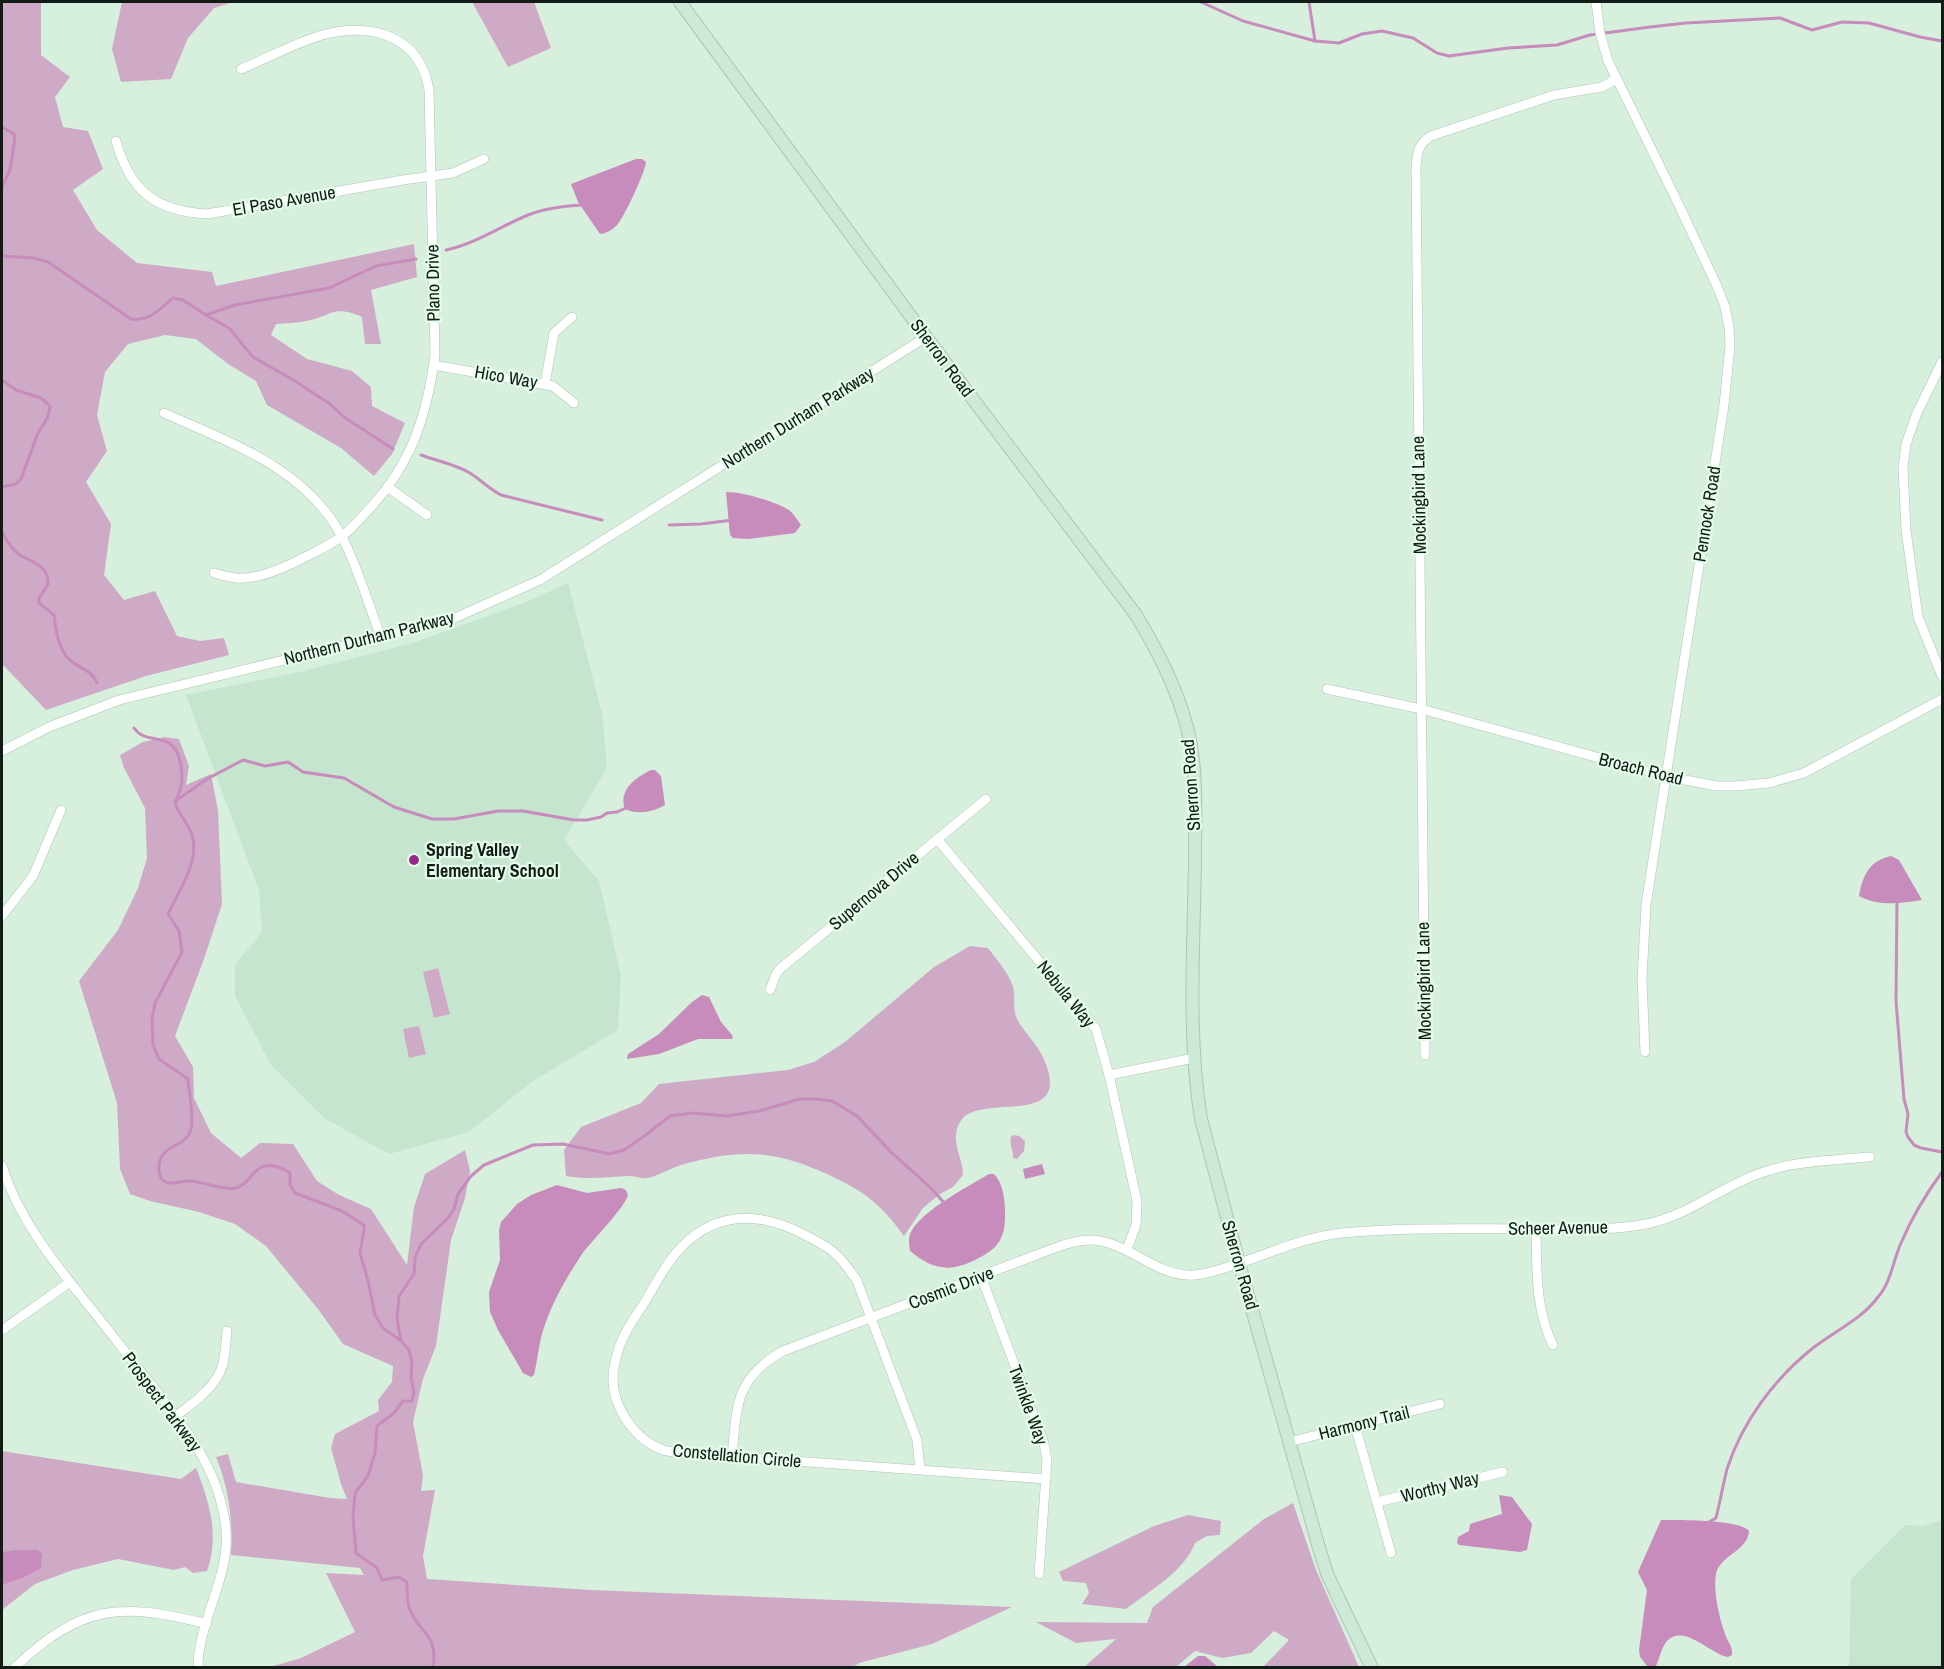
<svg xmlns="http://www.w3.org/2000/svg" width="1944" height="1669" viewBox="0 0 1944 1669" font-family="'Archivo Narrow',sans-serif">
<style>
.built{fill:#c6e5ce}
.green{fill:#cfaac7}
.water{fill:#c78cbc}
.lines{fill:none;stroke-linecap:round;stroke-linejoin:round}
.stream{stroke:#c78cbc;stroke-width:3}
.minor-casing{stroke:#aec5b4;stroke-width:10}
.secondary-casing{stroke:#aec5b4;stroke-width:14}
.minor{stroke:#fff;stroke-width:9}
.secondary{stroke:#cee9d8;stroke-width:12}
.poi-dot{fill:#96298a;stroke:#e4fcea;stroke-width:2}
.labels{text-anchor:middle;stroke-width:4.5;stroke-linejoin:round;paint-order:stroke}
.street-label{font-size:18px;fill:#121b15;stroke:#e4fcea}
.poi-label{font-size:18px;font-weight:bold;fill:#121b15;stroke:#e4fcea;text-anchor:start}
</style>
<rect width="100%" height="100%" fill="#d7efdd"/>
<g class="built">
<polygon points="568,583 602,713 607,768 564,840 599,881 621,975 618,1030 533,1081 469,1132 389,1154 324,1118 271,1065 235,996 235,965 262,932 259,890 186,695 300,672 413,643 529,601"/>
<polygon points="1942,1520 1942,1667 1849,1667 1851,1579 1905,1525 1923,1526"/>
</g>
<g class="green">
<path d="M2 2H41V55L70 77 55 97 63 127 88 131 103 169 73 190 97 230 137 263 212 272 216 286 414 244 417 277 371 290 381 344H365L362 317C333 304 332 316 306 321 297 323 286 323 276 324L271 335 307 359 352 371 371 387 372 406 405 423 392 454 374 476 341 448 267 405 256 381 228 364 196 339 165 335 128 344 105 372 97 415 107 451 86 482 111 524 104 575 124 600 155 591 177 636 200 641 224 638 229 655 146 676 46 710 4 666H2Z"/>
<polygon points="122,2 233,2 214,8 188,38 171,79 121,82 112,49"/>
<polygon points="472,2 534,2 551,48 508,67"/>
<path d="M165 737 179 739 189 766 186 785 211 774 218 811 222 904 204 959 175 1036 193 1067 194 1098 211 1133 241 1158 260 1143 293 1144 317 1181 339 1195 371 1209 407 1265 414 1207 425 1174 465 1150 470 1171 465 1198 451 1240 436 1346 423 1379 413 1422 423 1475 421 1491 435 1490 423 1556 427 1579 591 1590 1012 1607 932 1644 859 1663 853 1667H270L301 1658 355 1632 326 1573 364 1575 360 1568 231 1555C233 1521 229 1488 216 1457L228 1454 236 1482 330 1498 347 1499 341 1484 331 1448 335 1434 379 1411 378 1400 392 1382 393 1366 343 1344 318 1309 266 1246 235 1224 199 1212 150 1201 130 1194 120 1169 117 1103 79 981 118 930 138 888 147 858 145 808 124 768 120 755 143 742Z"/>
<path d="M970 946 988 948C997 960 1009 973 1013 987 1016 998 1012 1008 1017 1019 1024 1032 1036 1043 1043 1057 1077 1132 977 1090 960 1122 949 1141 963 1156 963 1175L953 1187 940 1194 923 1208 904 1236C879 1202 865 1192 827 1174 773 1149 738 1149 681 1165 671 1168 656 1177 647 1178 641 1179 635 1176 629 1176 606 1177 589 1180 566 1176L564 1150 581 1127 641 1103 659 1084 788 1070 814 1062 845 1042 934 967Z"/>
<polygon points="438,968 450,1014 434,1018 423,972"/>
<polygon points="419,1026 426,1054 409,1058 403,1029"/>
<path d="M1013 1135 1019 1136 1025 1141 1024 1151 1017 1159 1013 1158C1014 1150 1009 1146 1011 1137Z"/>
<path d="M2 1451 181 1479 196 1468C209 1501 220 1536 207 1571L193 1573 185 1567 174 1570 118 1559 73 1570 35 1584 2 1610Z"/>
<polygon points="1293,1503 1316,1570 1359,1667 1263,1667 1289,1640 1274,1631 1251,1653 1222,1658 1195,1651 1176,1667 1084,1667 1116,1639 1076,1643 1036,1622 1147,1623 1153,1607 1264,1519"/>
<path d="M1188 1515 1221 1521 1220 1535 1207 1536 1195 1543C1184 1572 1149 1591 1126 1609L1082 1604 1089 1593 1086 1583 1063 1581 1059 1572 1154 1526Z"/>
</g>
<g class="water">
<path d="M636 159H642L646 162C645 173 624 217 617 225 612 230 607 233 600 234L578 202 571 184Z"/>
<path d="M726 492C740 491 777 502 789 510 794 514 797 520 801 525L795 533 748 539 733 538 730 535Z"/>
<path d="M651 770H655L661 776 665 805C653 812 638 815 625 809 618 790 635 778 651 770Z"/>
<path d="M1891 856 1899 860 1922 900C1900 903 1880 907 1859 896 1863 875 1869 861 1891 856Z"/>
<polygon points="702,995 709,997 721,1022 732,1035 733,1039 698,1039 659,1054 627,1059 628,1054 659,1034 692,1002"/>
<polygon points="1042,1164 1045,1174 1025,1179 1023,1169"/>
<path d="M989 1174H994C1003 1184 1004 1196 1005 1209 1006 1238 1000 1248 975 1260 949 1273 932 1269 910 1251 909 1244 908 1238 911 1232 921 1211 969 1186 989 1174Z"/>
<path d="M557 1185 587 1193 621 1188 626 1190 628 1195C624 1209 593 1239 582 1254 565 1280 549 1307 541 1338 538 1350 537 1363 534 1375L531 1377 523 1373 498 1330 490 1312 489 1292 500 1260 499 1230 501 1222 517 1204 531 1195Z"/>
<polygon points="1499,1495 1512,1497 1532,1524 1527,1550 1520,1552 1459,1545 1457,1543 1458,1537 1469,1531 1470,1524 1502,1514"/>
<path d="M1661 1520C1678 1520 1739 1519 1749 1531 1748 1551 1720 1555 1716 1574 1713 1592 1719 1616 1725 1634 1727 1641 1733 1646 1732 1655L1728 1657C1712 1655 1685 1624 1668 1640 1661 1647 1660 1658 1656 1666L1648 1667 1640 1657 1639 1650 1647 1590 1638 1572Z"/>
<polygon points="18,1550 38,1550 42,1554 41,1568 24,1577 2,1585 2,1552"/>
<polygon points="1198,1656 1205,1656 1218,1667 1184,1667"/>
</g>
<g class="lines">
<g class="stream">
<polyline points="1201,2 1243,21 1315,41 1339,43 1362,34 1382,31 1413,38 1437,53 1449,56 1508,48 1557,45 1590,35 1650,27 1686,23 1780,18 1812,30 1842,22 1869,23 1920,37 1942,41"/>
<polyline points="1309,2 1315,41"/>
<polyline points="2,127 14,134 15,138 10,170 2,187"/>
<path d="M446 250C475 244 501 226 528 215 545 208 564 206 583 205"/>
<path d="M2 256 34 258 48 262 131 319C151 321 158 310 173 298L183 300 206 315 229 328 253 357 295 381 330 404 344 417 393 449"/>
<polyline points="206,315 235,305 329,288 376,266 416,259"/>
<polyline points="2,380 16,390 41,398 50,406 48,417 38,433 21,479 16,484 2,487"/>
<path d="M421 455C437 461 455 464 470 473 481 480 488 488 501 495L602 520"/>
<polyline points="669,525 701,524 733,520"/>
<path d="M2 532C6 540 13 550 20 555 34 564 48 564 48 584L39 598V603L54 615C56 629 57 643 66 656 74 667 92 669 97 683"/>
<path d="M134 728C148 748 175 727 181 766 183 780 182 789 175 802 178 814 188 823 192 835 200 860 179 891 168 914L179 931 182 952 155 1003 152 1019 153 1045 159 1059 188 1079C189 1092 194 1117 191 1129 186 1150 158 1142 159 1169 159 1173 160 1178 164 1181 171 1186 183 1180 191 1181 203 1182 227 1191 236 1188 253 1183 254 1159 278 1167 283 1169 286 1170 290 1173V1185L295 1193 342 1211 364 1225V1230L360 1253 368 1281 375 1315 383 1328 401 1341 409 1350 412 1363 411 1378 414 1392 412 1401H403L394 1413 377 1426 375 1453 368 1476 355 1493 353 1518 356 1553 377 1568 382 1580 399 1577 407 1582C407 1590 407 1599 409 1607 417 1633 439 1632 433 1668"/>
<polyline points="177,800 207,779 243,760 265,766 288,762 303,772 344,778 394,807 432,819 454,819 498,811 523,811 574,820 587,820 601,817 607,813 617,812 626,808"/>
<polyline points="1897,900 1896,1001 1904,1099 1908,1114 1906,1132 1908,1137 1914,1145 1921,1148 1942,1152"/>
<polyline points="401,1341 397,1319 399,1296 414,1274 415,1258 421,1244 448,1218 454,1209 458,1194 471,1176 484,1165 533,1145 563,1144 610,1154 624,1150 643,1137 670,1116 693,1113 727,1116 759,1111 800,1099 816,1099 832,1101 857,1116 891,1152 932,1189 945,1204"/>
<path d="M1707 1523 1716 1518C1720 1502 1723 1485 1727 1469 1742 1422 1775 1378 1813 1348 1835 1331 1862 1319 1878 1297 1891 1282 1893 1261 1901 1243 1912 1217 1926 1194 1942 1172"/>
</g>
<defs>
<g id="minor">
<polyline points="1596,2 1600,33 1608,61 1676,199 1717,286 1725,307 1729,327 1730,346 1724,405 1646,905 1642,979 1645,1052"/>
<path d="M116 141C130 191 155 211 207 214L403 180 453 173 484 159"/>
<polyline points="1942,362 1917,413 1906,444 1903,468 1906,530 1918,617 1942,676"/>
<polyline points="433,365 553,386 574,403"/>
<polyline points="545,384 554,333 572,317"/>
<path d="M164 413C231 443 308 469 343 539 359 570 368 604 381 637"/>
<polyline points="389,488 427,515"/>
<path d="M214 573C221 575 229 577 236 578 258 580 286 567 305 557 317 551 330 545 341 537 352 529 361 518 370 508 412 463 427 415 435 355L429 90C420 35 371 22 322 35 295 43 268 58 241 69"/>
<polyline points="1327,689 1421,709 1665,776 1716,786 1735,786 1769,783 1804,773 1942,699"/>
<polyline points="2,751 49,727 119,700 420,627 457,617 540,580 926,337"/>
<polyline points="937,839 1096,1029 1109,1075 1137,1201 1136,1225 1127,1249"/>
<polyline points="2,916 33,876 61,810"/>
<polyline points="770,990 776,974 781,968 986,799"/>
<path d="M1425 1055 1416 168C1417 153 1418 144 1431 136L1554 95 1602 87 1616 79"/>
<polyline points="1109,1075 1194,1058"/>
<path d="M2 1166C18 1217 52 1260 85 1301 107 1328 128 1356 150 1383 185 1427 221 1472 226 1530 230 1578 198 1621 198 1668"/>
<path d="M1536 1229C1537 1269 1535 1309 1553 1345"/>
<polyline points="981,1276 1044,1443 1047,1460 1039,1574"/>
<polyline points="2,1330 70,1282"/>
<path d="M176 1416C194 1402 216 1388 223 1364 225 1354 226 1342 227 1331"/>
<polyline points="1355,1425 1391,1553"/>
<polyline points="1289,1442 1440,1404"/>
<path d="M732 1457C737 1406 734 1379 783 1351L1036 1255C1053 1249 1074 1239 1093 1240 1131 1243 1157 1278 1195 1275 1208 1274 1221 1269 1234 1265 1271 1253 1304 1237 1342 1233 1406 1227 1470 1229 1533 1229 1571 1229 1609 1231 1646 1224 1688 1216 1719 1188 1758 1174 1791 1161 1835 1160 1870 1157"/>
<path d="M920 1470 917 1440 857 1281C838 1252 831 1248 799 1232 754 1210 710 1213 676 1253 664 1267 655 1285 646 1300 637 1315 624 1331 619 1348 616 1357 613 1370 613 1379 613 1408 635 1440 663 1450 669 1452 675 1452 681 1453L1046 1479"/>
<polyline points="1377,1502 1503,1472"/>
<path d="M14 1668C82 1604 119 1602 207 1624"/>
</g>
<path id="secondary" d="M680 2 926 337 1136 615C1157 650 1176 686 1187 727 1198 769 1195 815 1195 859 1194 945 1187 1033 1201 1119L1239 1263 1319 1548 1328 1576 1372 1668"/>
</defs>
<use href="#minor" class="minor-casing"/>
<use href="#secondary" class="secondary-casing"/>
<use href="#minor" class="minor"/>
<use href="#secondary" class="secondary"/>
</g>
<circle class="poi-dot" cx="414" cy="860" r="6"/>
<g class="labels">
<g class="street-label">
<text transform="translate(284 201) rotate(-10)" y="6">El Paso Avenue</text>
<text transform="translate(433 283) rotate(-91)" y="6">Plano Drive</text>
<text transform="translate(942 358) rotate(53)" y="6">Sherron Road</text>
<text transform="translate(506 377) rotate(10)" y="6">Hico Way</text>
<text transform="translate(798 418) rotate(-32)" y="6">Northern Durham Parkway</text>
<text transform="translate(1419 495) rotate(-91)" y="6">Mockingbird Lane</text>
<text transform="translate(1707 514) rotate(-81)" y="6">Pennock Road</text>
<text transform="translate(369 638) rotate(-14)" y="6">Northern Durham Parkway</text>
<text transform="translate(1641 769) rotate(14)" y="6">Broach Road</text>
<text transform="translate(1191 785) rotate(-94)" y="6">Sherron Road</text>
<text transform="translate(874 891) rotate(-40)" y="6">Supernova Drive</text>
<text transform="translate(1424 981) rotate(-91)" y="6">Mockingbird Lane</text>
<text transform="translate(1066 994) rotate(51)" y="6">Nebula Way</text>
<text transform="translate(1558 1228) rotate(-1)" y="6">Scheer Avenue</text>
<text transform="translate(1240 1265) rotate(74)" y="6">Sherron Road</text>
<text transform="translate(951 1288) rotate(-21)" y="6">Cosmic Drive</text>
<text transform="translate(162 1402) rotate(53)" y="6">Prospect Parkway</text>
<text transform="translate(1028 1405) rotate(70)" y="6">Twinkle Way</text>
<text transform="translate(1364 1423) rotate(-14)" y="6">Harmony Trail</text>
<text transform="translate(737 1456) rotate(5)" y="6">Constellation Circle</text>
<text transform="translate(1440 1487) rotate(-14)" y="6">Worthy Way</text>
</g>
<g class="poi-label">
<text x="426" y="856">Spring Valley<tspan x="426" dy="21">Elementary School</tspan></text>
</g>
</g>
<rect width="1944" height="1669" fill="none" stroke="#121b15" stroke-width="6"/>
</svg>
